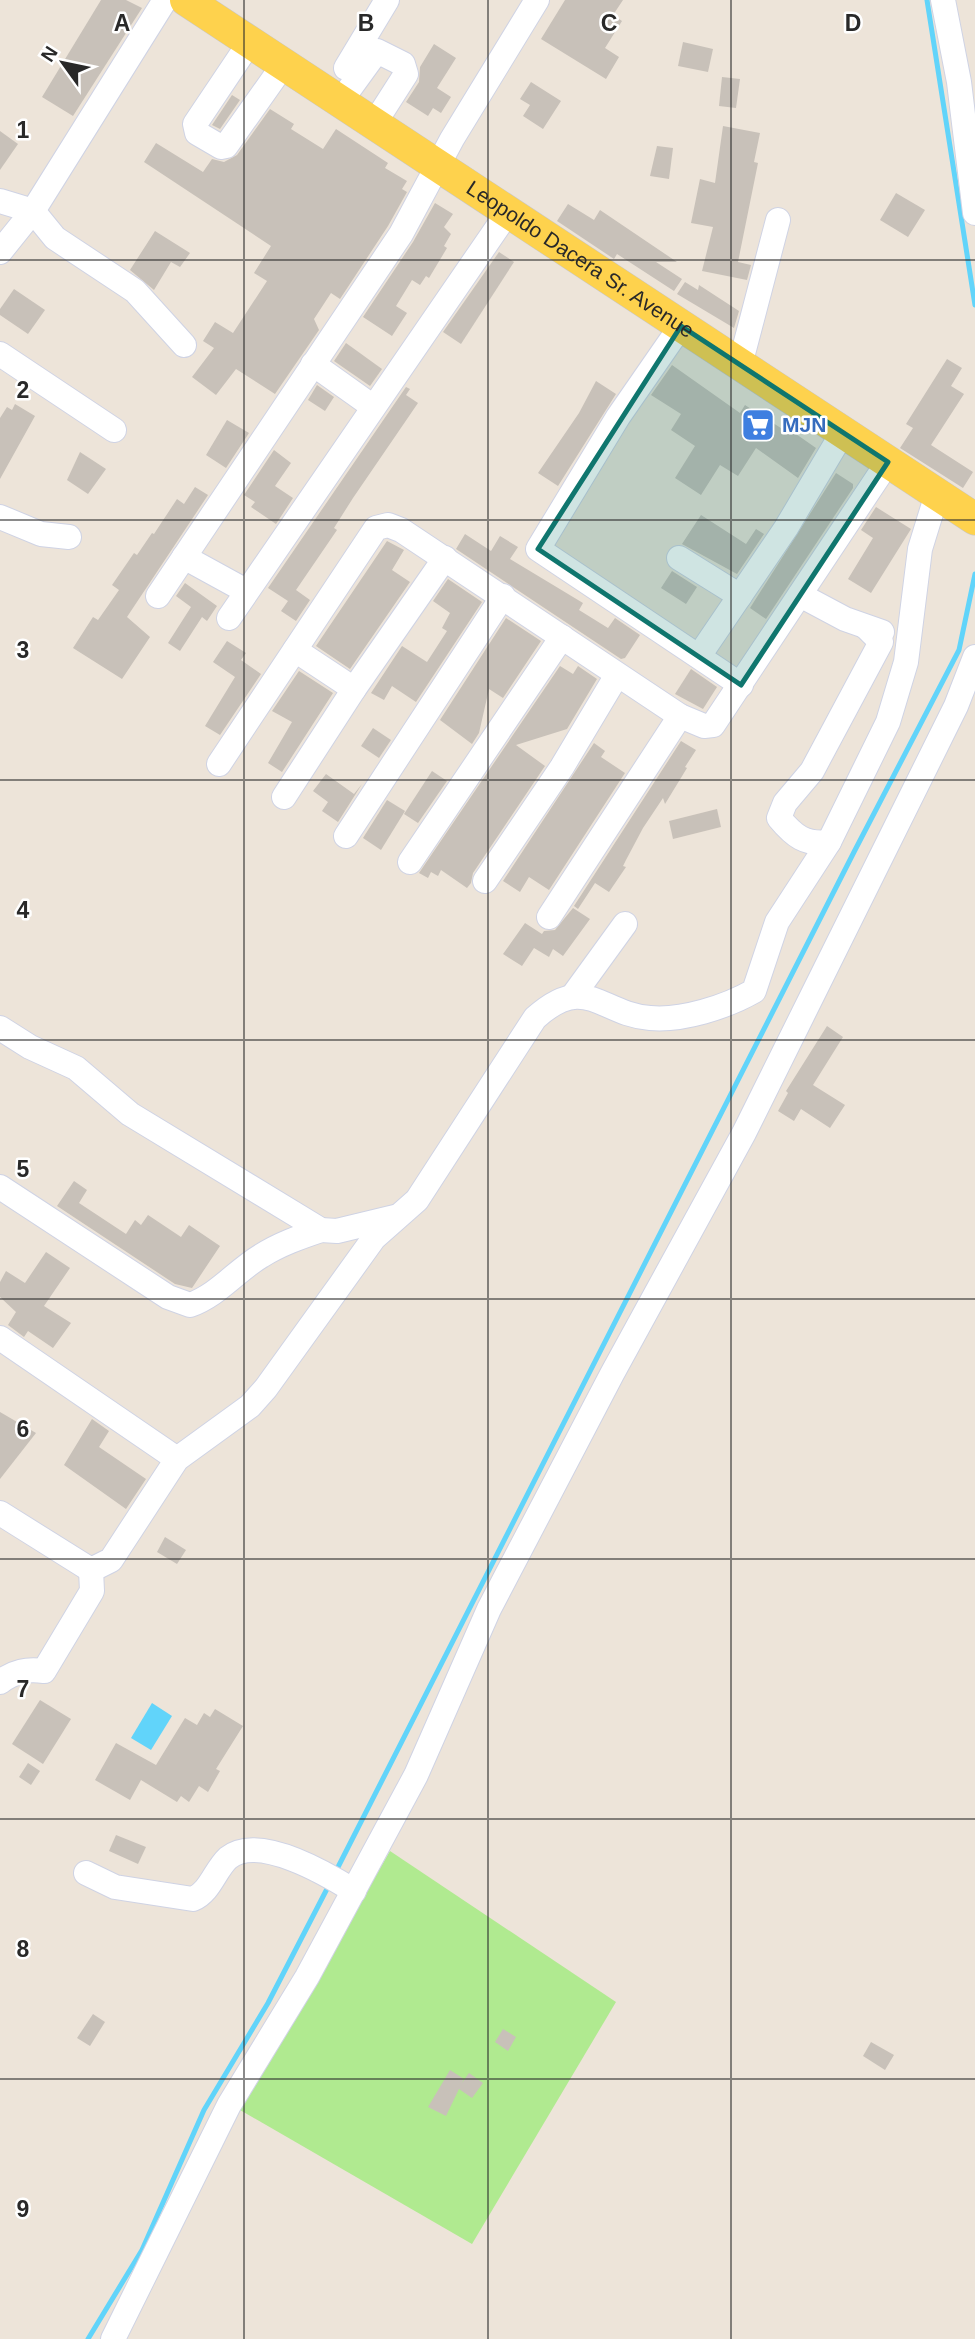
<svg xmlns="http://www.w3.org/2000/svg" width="975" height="2339" viewBox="0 0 975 2339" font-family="Helvetica,sans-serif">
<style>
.green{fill:#b0ea90}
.water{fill:#61d4fa}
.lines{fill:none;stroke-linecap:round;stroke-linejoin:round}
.stream{stroke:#61d4fa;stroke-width:5}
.building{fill:#c8c1b9}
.minor-casing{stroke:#cfd3e4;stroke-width:26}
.major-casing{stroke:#c7c7c7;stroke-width:33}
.minor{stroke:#fff;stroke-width:24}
.major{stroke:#fed24d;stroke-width:32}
.marked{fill:#0f766e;fill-opacity:0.2;stroke:#0f766e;stroke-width:5;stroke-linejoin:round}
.grid{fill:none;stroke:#292929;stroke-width:2;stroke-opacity:0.55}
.labels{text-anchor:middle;stroke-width:5;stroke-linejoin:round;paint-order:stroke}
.street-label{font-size:21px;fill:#292929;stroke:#fff}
.shop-label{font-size:21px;font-weight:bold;fill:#366cbe;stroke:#fff;text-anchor:start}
.grid-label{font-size:23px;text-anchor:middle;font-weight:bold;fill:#292929;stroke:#fff;stroke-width:5;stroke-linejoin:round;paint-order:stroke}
</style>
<rect width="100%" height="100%" fill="#ede4d9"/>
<polygon class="green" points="390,1851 616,2002 472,2244 240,2110"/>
<polygon class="water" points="152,1703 172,1716 151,1750 131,1738"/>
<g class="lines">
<g class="stream">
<polyline points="927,0 975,305"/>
<polyline points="335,1873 854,852 959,650 975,574"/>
<polyline points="88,2339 142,2250 204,2110 268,2003 329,1885"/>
</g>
</g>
<g class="building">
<polygon points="101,0 126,0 142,8 73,116 42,97"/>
<polygon points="565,0 623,0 613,15 622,21 605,48 619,57 606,79 541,39"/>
<polygon points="683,42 713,49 708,72 678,66"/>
<polygon points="434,44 456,58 437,88 451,97 441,113 433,108 428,116 406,102 419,82 420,67"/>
<polygon points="722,77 740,79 736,108 719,106"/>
<polygon points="531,82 561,101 543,129 523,116 530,105 520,99"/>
<polygon points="232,95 240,100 220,129 212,125"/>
<polygon points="270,109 294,124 291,129 323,149 336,129 388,163 385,168 407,181 402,189 407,192 388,226 340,299 331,293 314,319 319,330 275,394 236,369 216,395 192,377 214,348 203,341 215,322 233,333 267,281 254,273 271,246 144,162 156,143 203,172 212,159 224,162 237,155"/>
<polygon points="723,126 760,133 754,162 758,163 738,262 751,265 747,280 702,271 713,227 691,223 700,179 715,183"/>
<polygon points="0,131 18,144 0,170"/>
<polygon points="657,146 673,148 669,179 650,176"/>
<polygon points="896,193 925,210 908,237 880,220"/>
<polygon points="435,203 453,214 444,227 451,234 444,246 447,248 429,278 426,276 420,285 412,280 396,306 407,313 392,336 363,317 413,242"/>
<polygon points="568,204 594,220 600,210 677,262 656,262 682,279 674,291 617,254 614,259 557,221"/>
<polygon points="155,231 190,253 180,267 171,262 154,290 130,270"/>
<polygon points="499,252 514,262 461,344 443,332"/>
<polygon points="685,282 698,290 699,285 739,311 734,328 677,294"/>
<polygon points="14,289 45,310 28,334 0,315 0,309"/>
<polygon points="346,343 382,369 370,386 334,361"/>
<polygon points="947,359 962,368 951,386 964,394 931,445 973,472 963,488 900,448 913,428 906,424"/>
<polygon points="672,365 740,413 745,405 784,430 786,427 816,448 798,478 756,448 738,476 720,465 701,495 675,478 695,446 671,430 681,414 651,395"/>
<polygon points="596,381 616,394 558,486 538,473 579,413"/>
<polygon points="317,385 334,397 325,411 308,400"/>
<polygon points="406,387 410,389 406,395 418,403 353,498 334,528 337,530 296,590 310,600 296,621 281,611 288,601 268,588"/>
<polygon points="15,404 35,416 0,479 0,418 7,407 12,410"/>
<polygon points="227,420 249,433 226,468 206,455"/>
<polygon points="274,450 291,463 275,486 293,498 276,524 251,507 255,502 244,495"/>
<polygon points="80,452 106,469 88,494 67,480"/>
<polygon points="836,473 853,484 853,488 766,619 750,608"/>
<polygon points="195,487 208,495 127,617 150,637 122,679 73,648 93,617 98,620 119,590 112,585 134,553 137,555 152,533 154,534 177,499 184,504"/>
<polygon points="876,507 911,529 871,593 848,579 873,538 861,530"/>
<polygon points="701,515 746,544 756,529 764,534 737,574 682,544"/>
<polygon points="465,534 491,551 500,536 518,547 510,559 583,603 579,610 608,628 615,618 640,635 625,658 621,659 456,549"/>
<polygon points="387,541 404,550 392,570 410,582 350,669 316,646"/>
<polygon points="672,571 697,587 686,604 661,588"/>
<polygon points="448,579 482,602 416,702 392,686 384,700 371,693 402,646 427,662 447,631 442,628 450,613 433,601"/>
<polygon points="185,583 217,606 207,621 202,617 180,651 168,643 191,607 176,596"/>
<polygon points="506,618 541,641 503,698 489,689 479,733 472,744 440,720"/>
<polygon points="227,641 246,653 241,660 261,674 220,735 205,726 235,677 213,662"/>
<polygon points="560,666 573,674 578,666 597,679 567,729 516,745 545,766 473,873 471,883 467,888 441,870 438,876 431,872 428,878 419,873"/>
<polygon points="691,669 717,687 703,709 675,694"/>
<polygon points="299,671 333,693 282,772 268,763 292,722 272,711"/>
<polygon points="373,728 391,740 379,758 361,746"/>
<polygon points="681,741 696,750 685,767 687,768 665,804 663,798 643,828 626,860 623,866 626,867 609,892 595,883 578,909 574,906"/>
<polygon points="594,743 605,751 601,757 625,773 549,890 529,877 520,892 503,881"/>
<polygon points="432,771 447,781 418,823 404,814"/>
<polygon points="326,774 354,794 362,784 338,822 322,811 328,802 313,791"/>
<polygon points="387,800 405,811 381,850 363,838"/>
<polygon points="717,809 721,827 673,839 669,821"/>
<polygon points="573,908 590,919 563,956 553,949 549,957 534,948 522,966 503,954 525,923 542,934 544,931 555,930"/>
<polygon points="827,1026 843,1037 813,1085 845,1105 830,1128 801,1109 794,1121 778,1111 788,1093 786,1091"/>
<polygon points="74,1181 87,1190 79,1203 126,1234 135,1220 141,1225 148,1215 181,1237 189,1225 220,1246 192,1288 175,1284 57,1206"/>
<polygon points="46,1252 70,1268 44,1306 71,1323 53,1348 28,1331 24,1337 8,1325 16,1312 0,1297 0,1282 6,1271 25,1283"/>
<polygon points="0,1412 36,1433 0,1479"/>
<polygon points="92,1419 109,1431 99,1447 146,1479 126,1509 64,1465"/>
<polygon points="165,1537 186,1550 177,1564 157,1552"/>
<polygon points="40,1700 71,1719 43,1764 12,1744"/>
<polygon points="215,1709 243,1726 216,1769 220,1771 208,1792 199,1786 189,1802 181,1796 177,1802 141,1780 130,1800 95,1780 116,1743 156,1765 185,1718 197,1725 204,1713 210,1717"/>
<polygon points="28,1763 40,1771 31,1785 19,1777"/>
<polygon points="116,1835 146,1847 138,1864 109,1851"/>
<polygon points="93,2014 105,2022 90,2046 77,2038"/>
<polygon points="503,2029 516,2037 508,2051 495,2042"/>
<polygon points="871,2042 894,2055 885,2070 863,2056"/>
<polygon points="450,2070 464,2079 462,2083 469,2073 483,2083 472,2098 459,2089 446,2116 428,2107"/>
</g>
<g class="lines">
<defs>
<g id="minor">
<polyline points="943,0 959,82 975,213"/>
<polyline points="250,42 195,124 197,133 221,147 226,146 284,64"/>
<polyline points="346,68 387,0"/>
<polyline points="340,102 377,51 403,64 406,74 374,124"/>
<polyline points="0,201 33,211 55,238 135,291 184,345"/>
<polyline points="0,252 33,211 165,0"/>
<polyline points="681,326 618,417 538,549 741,685"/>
<polyline points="0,354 114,430"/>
<polyline points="313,364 372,406"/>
<polyline points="740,365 778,220"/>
<polyline points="0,517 41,534 69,537"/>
<polyline points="184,557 246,591"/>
<polyline points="679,558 740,596"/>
<polyline points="800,595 845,619 882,632"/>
<polyline points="158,596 401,234 452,139 537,0"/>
<polyline points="229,618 508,212"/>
<polyline points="295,650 354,689"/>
<polyline points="699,656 786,528 843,432"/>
<polyline points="219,764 376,528 388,525 401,530 680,716 704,726 713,725 888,462"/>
<polyline points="284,797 354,689 445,558"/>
<polyline points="346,836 503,596"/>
<path d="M829 842C805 845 794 836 779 818L785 803 812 771 881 642 866 627"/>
<polyline points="410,862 562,637"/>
<polyline points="485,881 562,767 617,675"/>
<polyline points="549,917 680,716"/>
<polyline points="572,997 625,924"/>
<polyline points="0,1028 30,1047 76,1068 130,1114 321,1230 337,1231 395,1217"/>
<path d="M0 1187 168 1297 190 1305C218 1295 236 1271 261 1256 280 1244 300 1237 321 1230"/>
<polyline points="0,1338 177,1459"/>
<path d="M0 1513 91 1570 111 1560 177 1459 250 1406 266 1388 374 1238 417 1200 535 1018C586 972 600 1014 650 1018 682 1021 726 1007 754 991L777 922 829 842 888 722 906 662 920 549 937 494"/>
<path d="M0 1682C15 1671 26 1669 44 1671L92 1591 91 1570"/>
<path d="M86 1873 115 1887 193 1899C210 1892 215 1870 228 1858 258 1833 327 1874 354 1891"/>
<polyline points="113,2339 229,2105 307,1977 416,1775 489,1609 612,1374 744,1133 956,706 975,657"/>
</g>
<g id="major">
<path id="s1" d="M186 0 975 519"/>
</g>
</defs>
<use href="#minor" class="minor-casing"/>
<use href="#major" class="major-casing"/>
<use href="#minor" class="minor"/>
<use href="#major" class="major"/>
</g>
<path class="marked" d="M681 326 888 462 741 685 538 549Z"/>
<path class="grid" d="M244 0V2339M488 0V2339M731 0V2339M0 260H975M0 520H975M0 780H975M0 1040H975M0 1299H975M0 1559H975M0 1819H975M0 2079H975"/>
<defs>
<symbol id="supermarket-square" viewBox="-11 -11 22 22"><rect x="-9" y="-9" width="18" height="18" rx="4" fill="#3f7fe0" stroke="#fff"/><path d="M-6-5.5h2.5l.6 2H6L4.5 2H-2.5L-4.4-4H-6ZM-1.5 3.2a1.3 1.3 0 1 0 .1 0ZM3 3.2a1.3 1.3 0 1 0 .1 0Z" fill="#fff"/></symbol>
</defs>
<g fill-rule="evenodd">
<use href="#supermarket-square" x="739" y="406" width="38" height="38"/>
</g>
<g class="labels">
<g class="street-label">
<text dy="7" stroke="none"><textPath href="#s1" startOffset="472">Leopoldo Dacera Sr. Avenue</textPath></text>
</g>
<g class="shop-label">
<text x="782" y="432">MJN</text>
</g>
</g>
<g class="grid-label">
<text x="122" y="31">A</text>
<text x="366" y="31">B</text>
<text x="609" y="31">C</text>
<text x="853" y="31">D</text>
<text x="23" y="138">1</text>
<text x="23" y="398">2</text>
<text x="23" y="658">3</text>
<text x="23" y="918">4</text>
<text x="23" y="1177">5</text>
<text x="23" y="1437">6</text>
<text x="23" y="1697">7</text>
<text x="23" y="1957">8</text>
<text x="23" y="2217">9</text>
</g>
<g transform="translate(63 63) rotate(303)" stroke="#ffffff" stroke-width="5" paint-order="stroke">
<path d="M0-5L12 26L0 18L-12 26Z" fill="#292929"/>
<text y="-10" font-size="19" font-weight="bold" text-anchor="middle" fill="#292929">N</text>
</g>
</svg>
